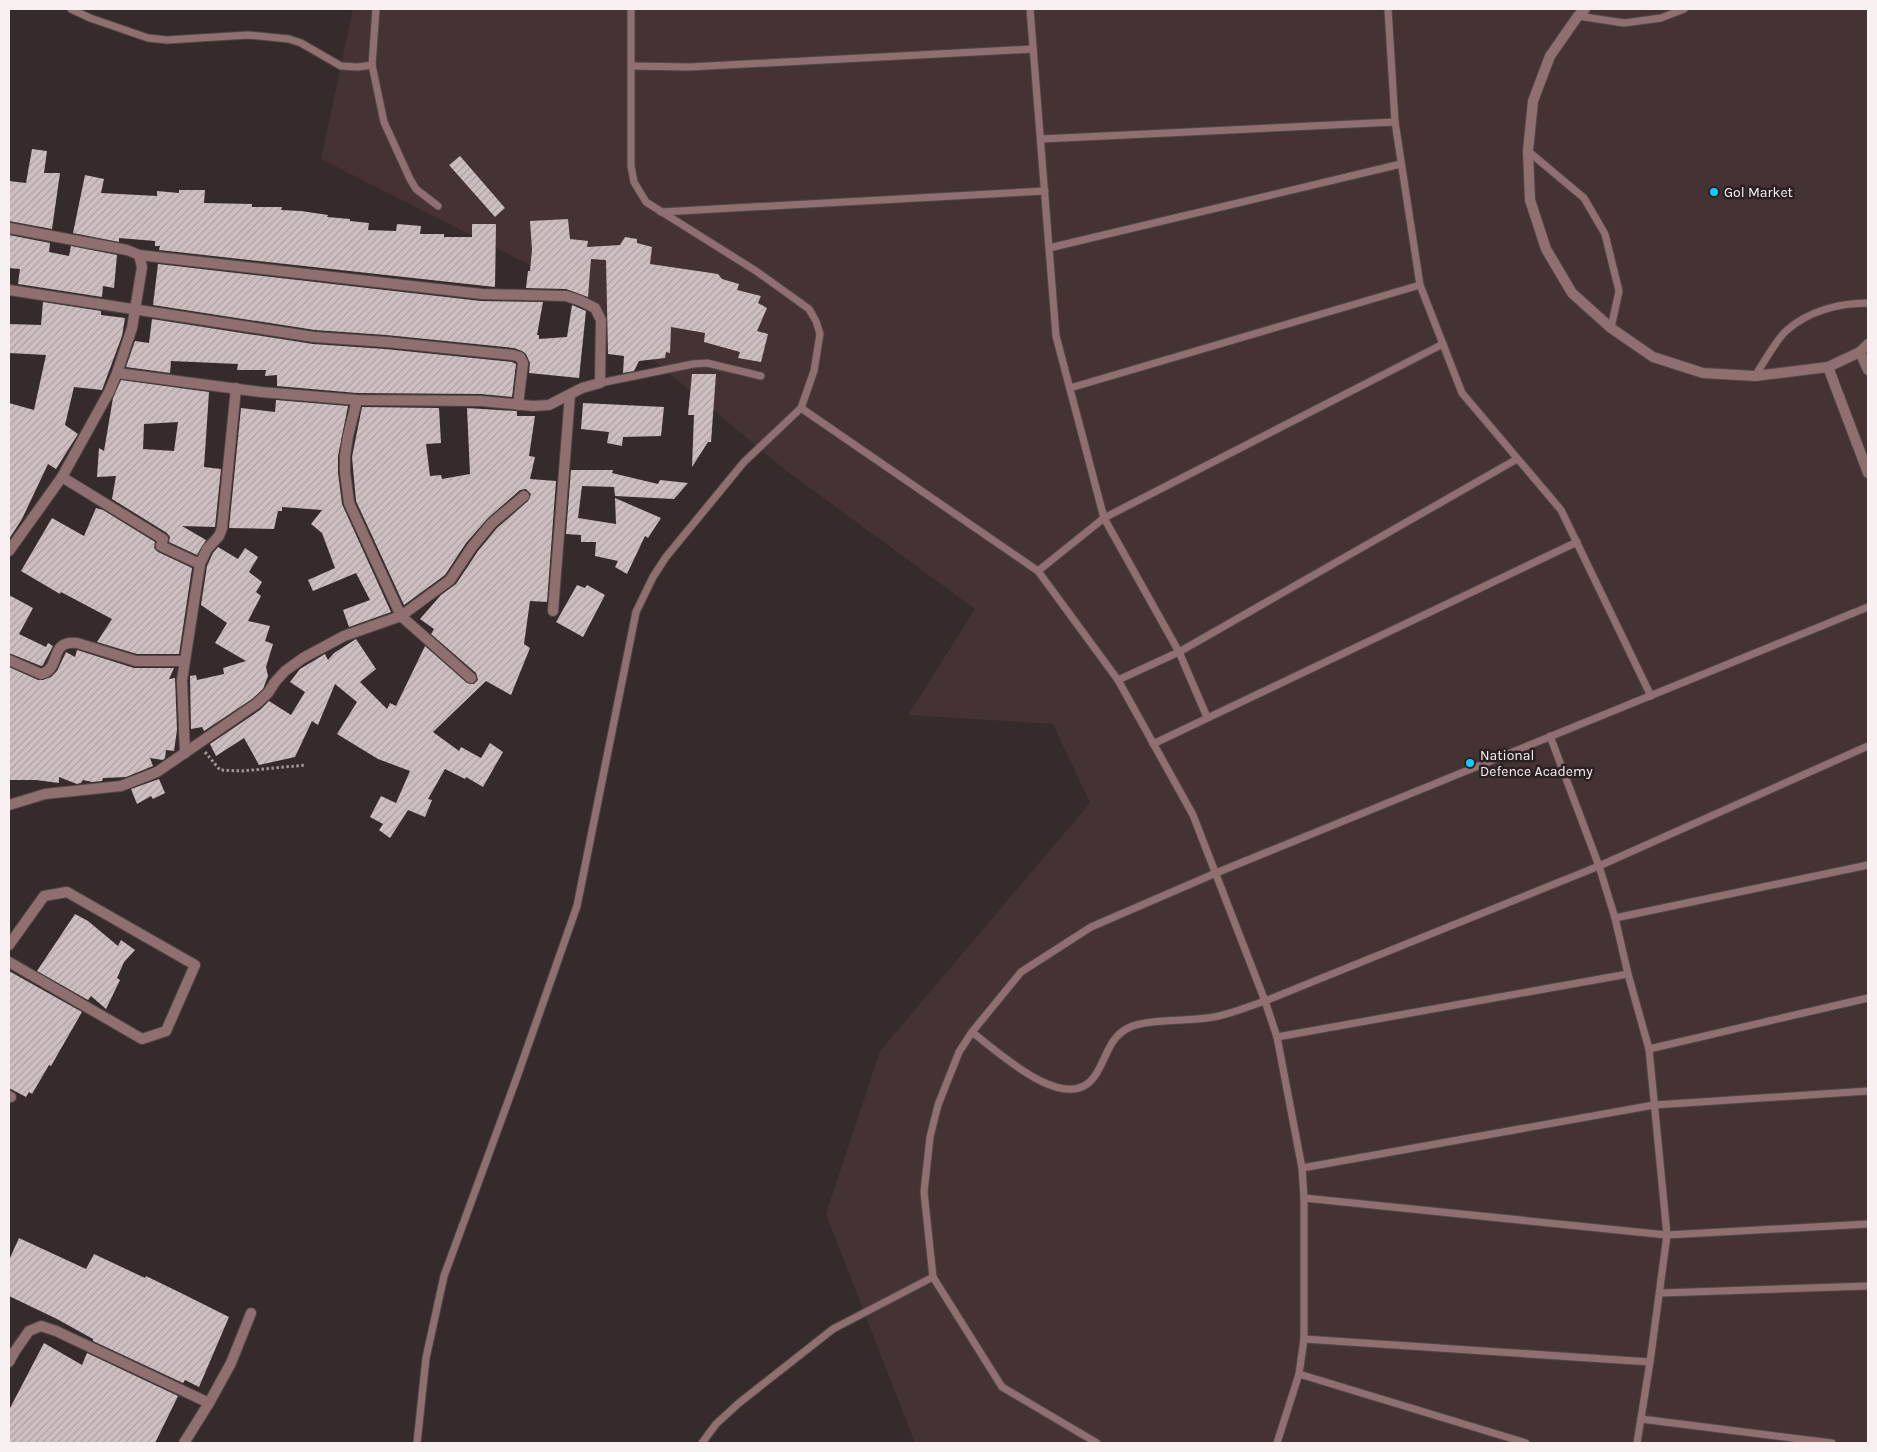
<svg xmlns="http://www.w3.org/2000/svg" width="1877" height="1452" viewBox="0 0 1877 1452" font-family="Karla,sans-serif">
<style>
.built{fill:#453233}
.building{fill:url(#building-hatch);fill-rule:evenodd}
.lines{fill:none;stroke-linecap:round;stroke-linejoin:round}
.service-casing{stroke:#514747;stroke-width:9}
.minor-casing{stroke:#514747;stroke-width:12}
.tertiary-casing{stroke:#514747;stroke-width:12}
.path{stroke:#a09696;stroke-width:3;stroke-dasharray:2.5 2.5;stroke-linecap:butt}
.service{stroke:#906f71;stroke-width:7}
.minor{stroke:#906f71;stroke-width:10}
.tertiary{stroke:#906f71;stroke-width:10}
.poi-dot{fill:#14cafb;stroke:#2c2122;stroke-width:2}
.labels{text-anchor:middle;stroke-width:5;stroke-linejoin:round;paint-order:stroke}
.poi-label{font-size:14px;fill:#f9f1f1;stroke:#2c2122;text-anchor:start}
</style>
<defs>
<pattern id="building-hatch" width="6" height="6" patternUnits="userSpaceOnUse" patternTransform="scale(1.25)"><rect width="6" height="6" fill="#cdbebf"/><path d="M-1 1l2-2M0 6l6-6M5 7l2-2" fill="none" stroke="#aca0a1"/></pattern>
</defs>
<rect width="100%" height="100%" fill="#362b2b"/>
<polygon class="built" points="353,9 1868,9 1868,1443 915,1443 826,1214 880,1051 1090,803 1053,724 908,715 975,609 784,469 555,278 321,159"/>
<g class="building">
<polygon points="32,149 47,151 44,173 60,173 52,229 9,221 9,181 26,183"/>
<polygon points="460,156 505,208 495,217 449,165"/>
<polygon points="85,175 104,179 101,193 157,196 157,191 179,193 179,190 205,190 204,203 252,204 252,207 282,207 281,210 301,211 328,215 327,217 350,219 350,221 369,223 368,230 396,231 397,224 421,226 420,234 444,234 444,237 472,237 472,224 496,224 495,287 159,250 160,246 155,246 155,241 119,238 119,242 73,233"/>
<polygon points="568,219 570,239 588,241 587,247 620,245 625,237 637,239 637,243 652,247 650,264 718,274 722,279 739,284 737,290 761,296 758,303 767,308 757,331 768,334 761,362 738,358 740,352 704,342 705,333 671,327 670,353 666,352 665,358 639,361 634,371 623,373 624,356 608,354 606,260 591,259 588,297 566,289 526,288 528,271 530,271 532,250 530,221"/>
<polygon points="9,235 50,243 49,252 69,256 71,246 117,255 114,288 103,286 102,297 18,284 20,269 9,268"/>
<polygon points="158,264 481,301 543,302 537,335 539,335 539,339 567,337 572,305 586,311 579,378 529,373 530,363 526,354 522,351 514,348 386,335 315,330 153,305"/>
<polygon points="43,302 101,311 101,315 125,318 122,336 102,390 74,387 65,425 78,434 56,469 48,464 22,519 9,539 9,403 34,410 46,355 9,353 9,324 41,325"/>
<polygon points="152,319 313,344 385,349 512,362 516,364 512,397 481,394 357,393 277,386 277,375 265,376 266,370 237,370 238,364 171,361 170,373 126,367 135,341 149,343"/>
<polygon points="692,374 716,374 711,442 708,442 692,467 694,415 688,415"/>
<path d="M121 380 209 392 204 467 221 469 215 527 182 526 206 540 197 555 169 542 170 537 167 533 112 499 116 476 97 477 99 448 104 451 113 398ZM178 422 174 451 143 449 144 424Z"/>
<polygon points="276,400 348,406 338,456 338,473 342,504 391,612 349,627 343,610 370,600 356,573 313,591 308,580 335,568 322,533 311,524 322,510 282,507 282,511 278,511 274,529 229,528 241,408 275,412"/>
<polygon points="583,403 664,407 661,436 623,437 622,446 607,443 609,432 581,429"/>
<polygon points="362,407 439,408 441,443 426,444 430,476 441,475 442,479 470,474 467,408 516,411 517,412 517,416 535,416 529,456 535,457 530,479 556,481 547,602 530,601 524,644 530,648 511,695 486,681 433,732 459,751 461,747 481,758 490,743 503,752 483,787 466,777 465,779 445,769 428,799 432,800 425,817 408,810 390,838 379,830 383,824 370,817 381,796 396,803 410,771 378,759 337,734 357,702 335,684 318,725 312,721 295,757 259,765 244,738 216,756 210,744 260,710 269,701 291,715 305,692 290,682 300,669 325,654 328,660 334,653 356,639 376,669 360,682 387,709 390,703 396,706 425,646 467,683 474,684 478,680 476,673 431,634 434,629 420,619 441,595 456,584 478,551 497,528 528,501 531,494 526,489 520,490 488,518 466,543 445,575 404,605 356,501 352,457"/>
<polygon points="571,470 613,470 612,473 658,484 660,480 688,483 674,499 615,496 614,487 582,486 578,518 616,524 615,498 661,518 648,538 645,536 627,574 615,567 618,561 595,556 596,542 581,542 581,535 566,534"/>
<polygon points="96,508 103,510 155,542 154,548 158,552 192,568 179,654 137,654 97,642 112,619 61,592 60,594 21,571 52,518 84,536"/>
<polygon points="218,547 238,559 245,548 258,557 249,572 262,582 256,592 261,596 248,621 270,626 265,641 273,644 266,667 268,676 263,689 252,699 204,731 202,727 191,729 190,676 196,675 197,680 224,674 223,668 246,661 215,643 227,623 201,605 207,566 213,553"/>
<polygon points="577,585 585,588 587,585 605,595 583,637 556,622"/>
<polygon points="9,595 33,608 19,634 46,647 48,643 53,646 43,665 41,666 9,653"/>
<polygon points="77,650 134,668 174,668 169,679 175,678 177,730 174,751 166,750 165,758 163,760 150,758 153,766 126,777 103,778 102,781 92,782 83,780 81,783 77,784 59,777 59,783 36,780 9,780 9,667 38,680 43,680 51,677 57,671 66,652 75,657"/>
<polygon points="159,779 165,793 153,799 151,796 137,804 131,789"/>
<polygon points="75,914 88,921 118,946 121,940 135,950 124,962 117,978 120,980 106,1009 91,996 88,1000 37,971"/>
<polygon points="9,971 82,1012 51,1066 49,1065 32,1094 29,1092 26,1097 9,1088"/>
<polygon points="19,1238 86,1269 94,1254 145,1278 146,1276 181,1293 229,1317 199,1387 185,1380 183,1383 93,1341 93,1339 57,1319 9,1296 9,1260"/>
<polygon points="44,1343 82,1365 87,1353 178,1396 155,1443 9,1443 9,1410"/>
</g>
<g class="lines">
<defs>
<g id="service">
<polyline points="71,9 90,18 148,38 167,40 248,35 289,39 301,43 341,66 358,67 372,65"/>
<polyline points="376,9 372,65 384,122 410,179 416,189 438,206"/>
<polyline points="1030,9 1056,336 1104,518 1179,652 1207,717"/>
<polyline points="1388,9 1395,122 1420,285 1462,393 1561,510 1651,696"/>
<polyline points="1578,16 1624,23 1661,18 1684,9"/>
<polyline points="632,66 689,67 1033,49"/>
<polyline points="1041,139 1395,122"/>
<polyline points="1528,151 1584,198 1605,234 1619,291 1611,328"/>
<polyline points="661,212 1045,191"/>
<polyline points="1049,248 1401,164"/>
<path d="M1755 376C1763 364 1776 340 1786 331 1808 311 1839 303 1868 303"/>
<polyline points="600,383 693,364 707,363 761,376"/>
<polyline points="1070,388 1420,285"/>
<polyline points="801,408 1038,571 1118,680 1193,815 1265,1001 1277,1037 1302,1168 1304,1198 1304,1339 1299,1374 1277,1443"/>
<polyline points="1038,571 1104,518 1443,344"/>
<polyline points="1118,680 1179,652 1517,459"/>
<polyline points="1550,736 1599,866 1615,918 1628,974 1649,1049 1667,1235 1650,1362 1637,1443"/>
<polyline points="1153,744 1577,542"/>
<polyline points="1615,918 1868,865"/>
<path d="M972 1032C997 1051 1066 1116 1094 1077 1106 1061 1108 1038 1128 1028 1147 1019 1185 1021 1207 1018 1227 1016 1247 1007 1265 1001L1599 866 1868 746"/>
<polyline points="1277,1037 1628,974"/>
<polyline points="1649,1049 1868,998"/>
<polyline points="1302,1168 1654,1105 1868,1091"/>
<polyline points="1304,1198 1667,1235 1868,1224"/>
<polyline points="1660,1293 1868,1286"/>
<polyline points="1304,1339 1650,1362"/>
<polyline points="1299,1374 1526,1443"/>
<polyline points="1641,1419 1832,1443"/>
<polyline points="417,1443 426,1358 444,1276 517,1077 577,906 636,612 653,577 666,557 744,462 801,408 814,371 820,334 816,321 809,309 756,271 646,202 634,182 631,166 631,9"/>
<polyline points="702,1443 716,1424 739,1403 833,1329 933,1277"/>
<polyline points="1097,1443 1002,1387 933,1277 924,1192 930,1137 938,1105 959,1052 972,1032 1021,972 1091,927 1216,873 1868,607"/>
</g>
<g id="minor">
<polyline points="9,228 127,250 139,255 482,294 566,296 581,301 595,308 601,320 600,383 582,388 549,405 533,406 481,401 357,400 261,392 117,373"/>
<polyline points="9,290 314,337 386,342 513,355 520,357 523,363 518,405"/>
<polyline points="357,400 348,436 345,456 345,472 349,503 401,616 471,678"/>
<polyline points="62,477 163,539 161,546 200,564"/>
<polyline points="9,551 62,477 109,392 117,373 132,328 142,267 139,255"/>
<polyline points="553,611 570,395"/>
<path d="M9 660 41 674C62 669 48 640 77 643L136 661H184"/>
<polyline points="185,753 182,680 200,564 207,549 219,536 222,528 236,388"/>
<polyline points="9,805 45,794 121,786 157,772 256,704 268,693 275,682 285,671 303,658 344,636 401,616 450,580 472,547 492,523 524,496"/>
<polyline points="9,945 44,896 67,892 195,965 166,1031 142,1039 9,962"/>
<polyline points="9,1096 11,1097"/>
<polyline points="9,1362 15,1351 29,1331 41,1326 56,1331 209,1403 184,1443"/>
<polyline points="209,1403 231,1363 251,1313"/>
</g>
<g id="tertiary">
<polyline points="1585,9 1578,16 1550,56 1533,101 1528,151 1530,200 1546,249 1572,293 1611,328 1653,357 1703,373 1755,376 1828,367 1860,352 1868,344"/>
<polyline points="1860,352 1868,370"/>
<polyline points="1828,367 1868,473"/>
</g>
</defs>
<use href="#service" class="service-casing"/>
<use href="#minor" class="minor-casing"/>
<use href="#tertiary" class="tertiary-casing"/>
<polyline class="path" points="205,752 220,770 242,771 306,765"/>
<use href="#service" class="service"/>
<use href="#minor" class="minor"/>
<use href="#tertiary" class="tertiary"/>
</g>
<g class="poi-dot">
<circle cx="1714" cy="192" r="5"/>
<circle cx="1470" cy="763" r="5"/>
</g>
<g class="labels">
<g class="poi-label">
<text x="1724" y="197">Gol Market</text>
<text x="1480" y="760">National<tspan x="1480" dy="16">Defence Academy</tspan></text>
</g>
</g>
<rect width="1877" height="1452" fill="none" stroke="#f9f1f1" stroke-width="20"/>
</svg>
